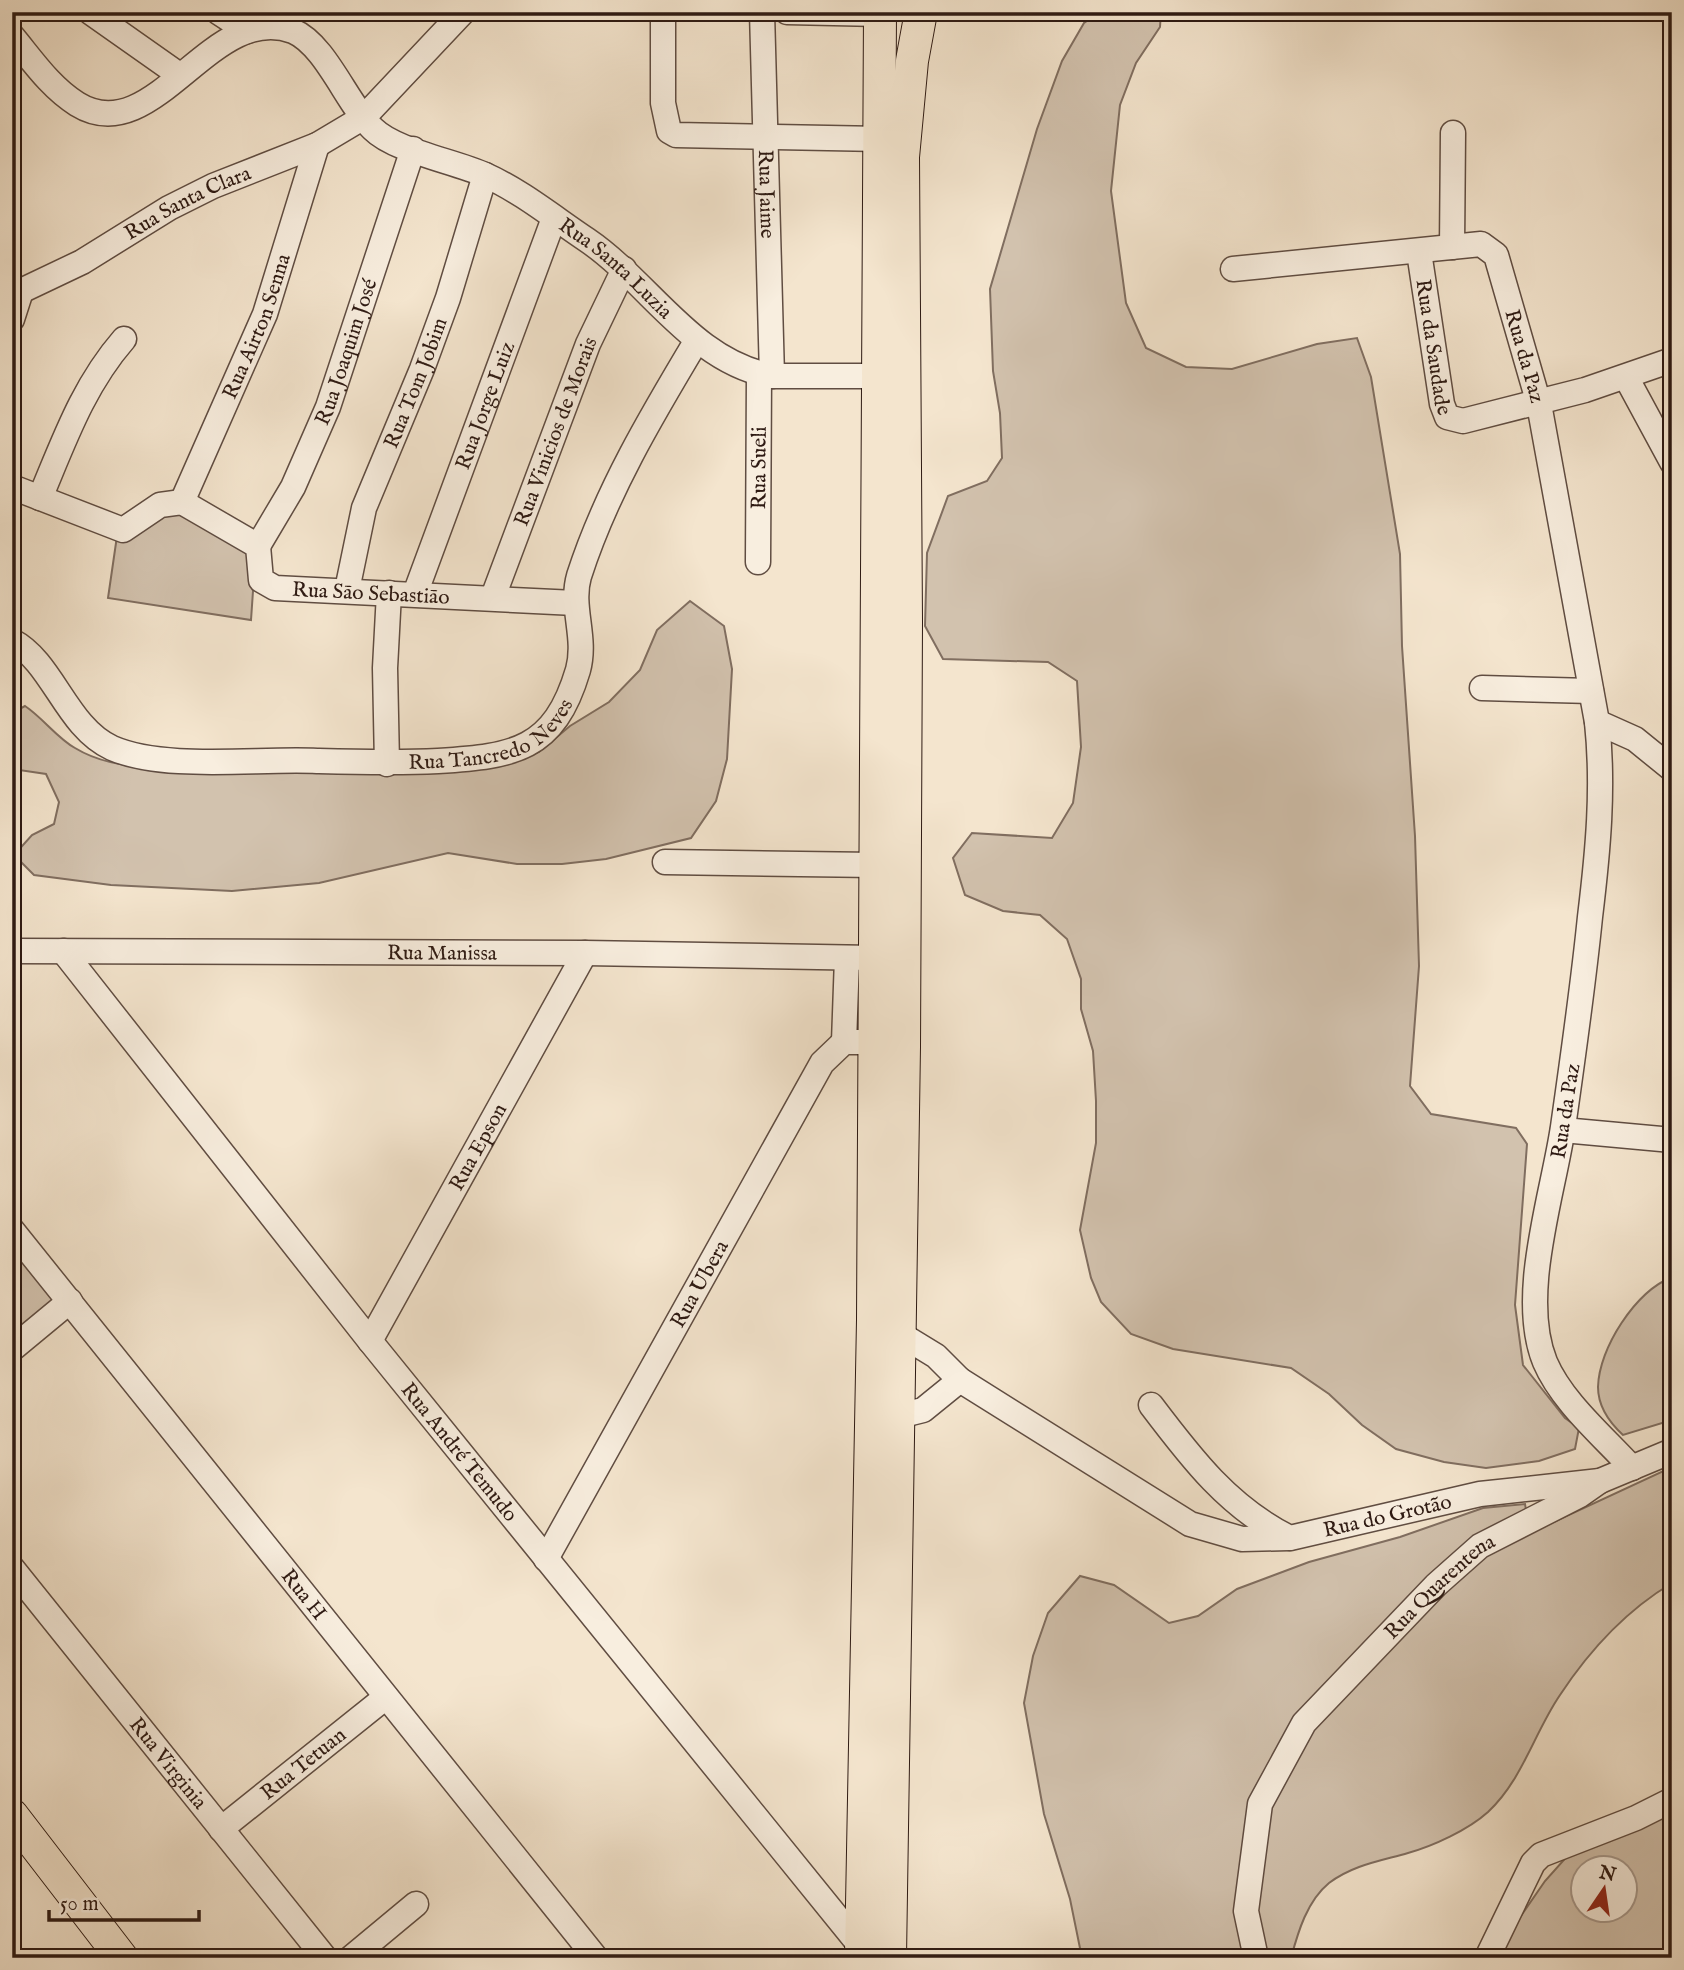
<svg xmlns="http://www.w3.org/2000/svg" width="1684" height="1970" viewBox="0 0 1684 1970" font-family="'IM FELL English',serif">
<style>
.green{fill:#d2c2ae;stroke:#806e60;stroke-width:2;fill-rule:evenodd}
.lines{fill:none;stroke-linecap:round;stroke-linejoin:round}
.minor-casing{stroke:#604d42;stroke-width:27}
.major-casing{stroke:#2e1a13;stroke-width:34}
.minor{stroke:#f8eedf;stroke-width:24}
.major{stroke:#f4e5ce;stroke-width:32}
.labels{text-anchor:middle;stroke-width:5;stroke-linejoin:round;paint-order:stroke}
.street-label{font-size:21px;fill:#2e1a13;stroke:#f8eedf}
</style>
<rect width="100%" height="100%" fill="#f4e5ce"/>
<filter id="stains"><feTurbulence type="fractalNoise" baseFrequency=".00286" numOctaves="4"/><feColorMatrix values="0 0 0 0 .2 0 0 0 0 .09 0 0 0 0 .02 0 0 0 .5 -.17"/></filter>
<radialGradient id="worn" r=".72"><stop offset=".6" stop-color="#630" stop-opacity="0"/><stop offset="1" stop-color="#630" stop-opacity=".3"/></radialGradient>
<g class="green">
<polygon points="1100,12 1161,12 1160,27 1136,63 1120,105 1111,191 1126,303 1146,348 1186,367 1232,369 1317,344 1357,338 1371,377 1400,554 1402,646 1415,836 1419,966 1410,1086 1431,1114 1516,1128 1527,1144 1515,1305 1523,1365 1565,1418 1579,1428 1575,1449 1539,1461 1486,1468 1444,1462 1396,1449 1362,1425 1329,1394 1291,1368 1173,1349 1131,1334 1101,1302 1091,1278 1080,1230 1096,1143 1096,1101 1093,1051 1081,1009 1081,979 1067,939 1040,915 1003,911 965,895 953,858 972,833 1052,838 1073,803 1081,747 1077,681 1048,662 943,659 925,626 927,553 948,496 987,481 1002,458 1000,413 993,371 990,289 1037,129 1062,61 1084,23"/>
<polygon points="172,511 246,548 253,591 251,620 108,598 117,536"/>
<path d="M690 601 724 626 732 669 727 759 716 801 691 838 606 859 562 864H517L448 853 319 883 232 891 111 885 34 875 14 855 32 835 54 824 59 802 46 774 12 769V713L25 706C43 718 57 738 75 748 98 762 122 765 148 768L470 769 509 764 539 752 570 726 609 702 640 670 657 630Z"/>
<polygon points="12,1230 70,1301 12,1349"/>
<path d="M1672 1277V1420L1623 1435C1610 1423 1598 1407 1598 1387 1599 1348 1635 1292 1672 1277Z"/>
<path d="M1672 1467V1583C1627 1610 1589 1651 1560 1695 1534 1733 1523 1779 1488 1812 1468 1830 1433 1846 1408 1853 1380 1861 1353 1865 1329 1883 1307 1901 1298 1932 1291 1958H1082L1070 1899 1044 1814 1024 1703 1033 1656 1048 1613 1080 1576 1114 1585 1169 1623 1198 1616 1237 1589 1309 1562 1400 1537 1483 1508 1525 1504 1530 1533Z"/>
<path d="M1672 1794V1958H1492L1545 1881 1578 1844ZM1582 1868H1624V1910H1582Z"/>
</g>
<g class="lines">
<defs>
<g id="minor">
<polyline points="90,12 178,74"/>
<polyline points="218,12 247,31"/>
<polyline points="663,12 663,103 669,131 676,135 881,139"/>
<path id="s1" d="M762 12 772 376"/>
<polyline points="787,12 880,14"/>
<path id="s2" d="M12 36C32 60 50 87 77 104 154 152 211 0 293 31 326 45 347 104 373 129 395 151 454 161 485 175 521 191 554 218 587 240 650 283 693 362 772 376H880"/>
<polyline points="1452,247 1453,133"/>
<path id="s3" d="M1419 252 1442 404 1447 417 1463 421 1585 390 1672 360"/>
<path id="s4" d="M1233 269 1481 244 1496 255 1539 404 1597 722C1604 788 1598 851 1590 917 1583 987 1573 1057 1563 1127 1553 1195 1518 1296 1545 1362 1562 1402 1603 1436 1632 1468"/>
<path id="s5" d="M12 291H21L82 262 169 208 213 186 317 145 364 117 463 12"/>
<polyline points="12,319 21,291"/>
<polyline points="1626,377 1672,462"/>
<path id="s6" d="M12 487 123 530 160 505 182 502 258 546 261 580 275 588 575 603"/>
<path d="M40 498C64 441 83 386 124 339"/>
<path id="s7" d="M182 502 265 314 317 145"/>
<path id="s8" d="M258 546 293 487 328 407 413 149"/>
<path id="s9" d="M758 562 759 374"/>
<path id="s10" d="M347 590 364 508 422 369 448 298 485 175"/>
<path id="s11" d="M415 594 554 218"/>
<path id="s12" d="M493 597 588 344 624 269"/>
<path id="s13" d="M12 641C53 662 66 727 112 748 165 771 258 758 317 761 358 762 397 763 438 761 514 756 554 751 578 670 587 637 570 607 579 576 606 492 652 415 697 340"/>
<polyline points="1482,688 1591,691"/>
<polyline points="1597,722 1635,739 1672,769"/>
<polyline points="387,764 385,668 389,593"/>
<polyline points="665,862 876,865"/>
<path id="s14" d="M12 951 585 953 874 958"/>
<path id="s15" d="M63 951 370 1341 862 1948"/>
<polyline points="844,1042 847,958"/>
<polyline points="1563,1130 1672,1140"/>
<path id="s16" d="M12 1230 596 1958"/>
<polyline points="900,1334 936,1356 960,1380 1190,1524 1242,1539 1289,1538"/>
<path id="s17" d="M370 1341 585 953"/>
<polyline points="12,1349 70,1301"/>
<path id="s18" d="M1151 1405C1191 1458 1229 1508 1290 1538L1480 1494 1600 1481 1672 1451"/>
<polyline points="899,1416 923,1410 960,1380"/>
<path id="s19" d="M546 1559 822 1063 844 1042H876"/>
<path id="s20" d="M12 1568 325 1958"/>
<path id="s21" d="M221 1829 386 1697"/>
<polyline points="351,1958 416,1904"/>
<path id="s22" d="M1256 1958 1246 1911 1260 1804 1304 1723 1436 1585 1480 1546 1580 1495 1600 1481"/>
<polyline points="1487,1958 1533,1863 1541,1855 1636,1818 1672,1800"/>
</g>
<g id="major">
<polyline points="12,1815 122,1958"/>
<polyline points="861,1958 873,1320 880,12"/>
<polyline points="890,1958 904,1047 906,622 903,157 912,61 921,12"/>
</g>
</defs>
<use href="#minor" class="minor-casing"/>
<use href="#major" class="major-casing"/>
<use href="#minor" class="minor"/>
<use href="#major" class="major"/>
</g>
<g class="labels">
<g class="street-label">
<text dy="7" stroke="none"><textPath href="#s1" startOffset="182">Rua Jaime</textPath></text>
<text dy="7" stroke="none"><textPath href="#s5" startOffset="198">Rua Santa Clara</textPath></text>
<text dy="7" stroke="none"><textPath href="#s2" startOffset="749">Rua Santa Luzia</textPath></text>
<text dy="7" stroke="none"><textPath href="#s7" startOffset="191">Rua Airton Senna</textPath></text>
<text dy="7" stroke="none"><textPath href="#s3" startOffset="96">Rua da Saudade</textPath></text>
<text dy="7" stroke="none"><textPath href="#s8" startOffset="214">Rua Joaquim José</textPath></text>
<text dy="7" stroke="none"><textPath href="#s4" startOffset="373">Rua da Paz</textPath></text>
<text dy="7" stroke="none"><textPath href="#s10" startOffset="219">Rua Tom Jobim</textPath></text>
<text dy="7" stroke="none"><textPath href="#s11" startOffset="201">Rua Jorge Luiz</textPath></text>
<text dy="7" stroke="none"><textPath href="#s12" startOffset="177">Rua Vinicios de Morais</textPath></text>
<text dy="7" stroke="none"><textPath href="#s9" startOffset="94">Rua Sueli</textPath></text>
<text dy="7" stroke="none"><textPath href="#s6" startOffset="420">Rua Sāo Sebastiāo</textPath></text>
<text dy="7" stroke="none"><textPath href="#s13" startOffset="537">Rua Tancredo Neves</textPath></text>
<text dy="7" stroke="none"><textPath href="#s14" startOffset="430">Rua Manissa</textPath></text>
<text transform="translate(1565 1111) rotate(-81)" y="7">Rua da Paz</text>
<text dy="7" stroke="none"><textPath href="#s17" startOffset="222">Rua Epson</textPath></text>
<text dy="7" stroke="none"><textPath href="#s19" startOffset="315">Rua Ubera</textPath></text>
<text dy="7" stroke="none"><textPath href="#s15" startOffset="639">Rua André Temudo</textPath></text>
<text dy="7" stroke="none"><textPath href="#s18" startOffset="294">Rua do Grotão</textPath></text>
<text dy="7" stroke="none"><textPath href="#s22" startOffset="441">Rua Quarentena</textPath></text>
<text dy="7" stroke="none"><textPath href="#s16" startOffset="467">Rua H</textPath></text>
<text dy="7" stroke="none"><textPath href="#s20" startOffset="250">Rua Virginia</textPath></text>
<text dy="7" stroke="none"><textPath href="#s21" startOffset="105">Rua Tetuan</textPath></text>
</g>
</g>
<rect width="1684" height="1970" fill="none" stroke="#f4e5ce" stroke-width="42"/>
<rect x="14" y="14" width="1656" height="1942" fill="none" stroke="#2e1a13" stroke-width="3.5"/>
<rect x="21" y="21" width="1642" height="1928" fill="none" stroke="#2e1a13" stroke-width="2"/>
<g transform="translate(1604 1889) rotate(13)"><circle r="33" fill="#f8eedf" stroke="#a7998d" stroke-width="2"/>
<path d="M0-5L12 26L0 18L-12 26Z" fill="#8f2418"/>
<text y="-10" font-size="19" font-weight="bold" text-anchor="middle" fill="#2e1a13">N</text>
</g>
<path d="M49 1910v10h150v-10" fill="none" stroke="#2e1a13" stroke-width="3.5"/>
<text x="60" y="1910" font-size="21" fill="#2e1a13" stroke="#f8eedf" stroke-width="5" paint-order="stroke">50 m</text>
<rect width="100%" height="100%" filter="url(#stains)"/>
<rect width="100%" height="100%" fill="url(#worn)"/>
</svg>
